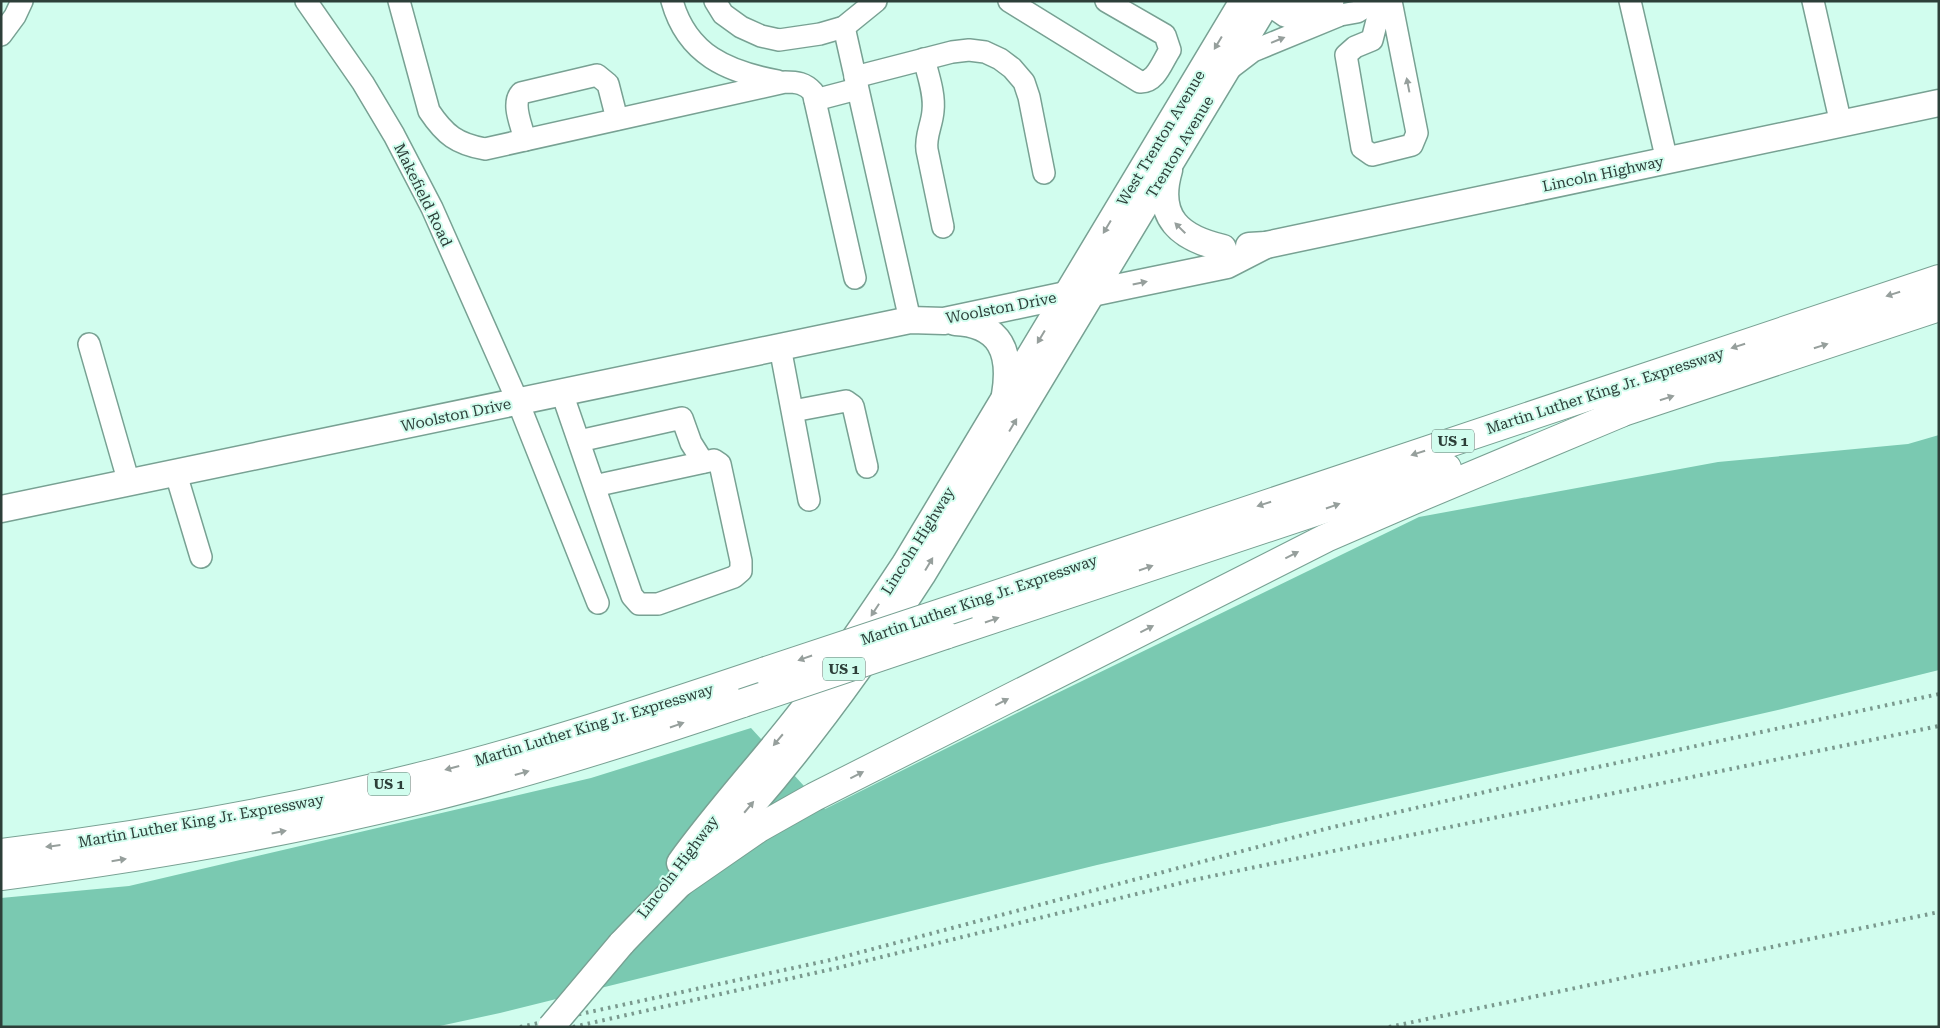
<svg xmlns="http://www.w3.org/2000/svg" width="1940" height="1028" viewBox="0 0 1940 1028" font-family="'Roboto Serif',serif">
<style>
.forest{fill:#7ac9b1}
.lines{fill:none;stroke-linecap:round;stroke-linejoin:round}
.minor-casing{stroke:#78a193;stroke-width:24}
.major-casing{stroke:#78a193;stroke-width:29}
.highway-casing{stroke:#78a193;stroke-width:30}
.minor{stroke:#fff;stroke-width:21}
.major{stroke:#fff;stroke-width:26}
.highway{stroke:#fff;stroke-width:28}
.rail{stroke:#7a998e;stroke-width:4;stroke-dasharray:2.5 5;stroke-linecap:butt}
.major-bridge-casing{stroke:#78a193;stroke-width:29;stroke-linecap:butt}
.highway-bridge-casing{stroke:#78a193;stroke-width:30;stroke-linecap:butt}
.major-bridge{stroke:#fff;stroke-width:26}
.highway-bridge{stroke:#fff;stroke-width:28}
.oneway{fill:#969f9c}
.labels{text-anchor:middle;stroke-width:4;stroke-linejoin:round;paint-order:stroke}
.shield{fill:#d1fdee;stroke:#5e786f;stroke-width:1}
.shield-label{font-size:14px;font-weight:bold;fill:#2d3f39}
.street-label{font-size:15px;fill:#2d3f39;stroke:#d1fdee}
</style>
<rect width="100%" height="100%" fill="#d1fdee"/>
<polygon class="forest" points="1939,435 1939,670 1782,709 1097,865 500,1013 435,1027 1,1027 1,898 129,886 591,778 751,728 825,809 1041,701 1419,517 1718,462 1908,444"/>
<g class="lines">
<defs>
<g id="minor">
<polyline points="306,1 363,83 394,135 432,208 518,402 598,603"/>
<path d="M399 1 429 111C445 135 457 144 485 149L785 82C797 82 805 83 813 92L855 278"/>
<path d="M672 1C687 55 728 72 778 81"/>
<polyline points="715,1 723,14 741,27 761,36 779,40 820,34 844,27 876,1"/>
<path d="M1009 1 1140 82C1156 83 1162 62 1170 50L1165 35 1106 1"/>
<polyline points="1263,1 1285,16 1296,20 1307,21 1357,12 1375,1"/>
<polyline points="1291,1 1308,6 1333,1"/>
<polyline points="1382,1 1372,40 1355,47 1346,55 1362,148 1372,155 1412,145 1417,133 1391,1"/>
<polyline points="1630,1 1667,161"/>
<polyline points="1813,1 1841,124"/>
<polyline points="844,27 910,320"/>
<polyline points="1,35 15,16 22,1"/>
<path d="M924 59C928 75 935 94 933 111 932 125 925 136 927 150L943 227"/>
<polyline points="1232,67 1253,51 1338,16"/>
<polyline points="855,77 952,52 969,50 985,52 1000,59 1012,68 1024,82 1029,97 1044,173"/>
<polyline points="815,100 857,89"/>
<path d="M525 140C522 126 511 104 521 93L597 75 608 84 617 119"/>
<polyline points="89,344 129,483"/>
<polyline points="780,347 809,500"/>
<path d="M562 393C586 461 609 529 632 596L639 604H658L734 577 741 571V561L720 464 714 460 594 486"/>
<polyline points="793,411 846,401 853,406 867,467"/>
<polyline points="579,441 682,418 691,443 703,462"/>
<polyline points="176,474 201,557"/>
</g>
<g id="major">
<path d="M1169 170C1155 218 1180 238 1223 248"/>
<polyline points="1249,246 1266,245 1939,103"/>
<path d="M955 322C1001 324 1012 353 1005 395"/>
<polyline points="1,509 910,320 944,321 1066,295 1092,293 1130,285 1227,265 1266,245"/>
<path d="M680 863C718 810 763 762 803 710 839 663 872 614 905 564L1243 1"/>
<path d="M621 944C654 909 689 876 721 840 796 758 862 668 922 575L1268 1"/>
</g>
<g id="highway">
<polyline points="1605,418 1939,307"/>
<polyline points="968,604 1939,279"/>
<polyline points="945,635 1447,468"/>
<path d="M1 853C140 836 278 812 414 778 533 749 650 710 766 671"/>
<path d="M1 876C142 858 282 834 420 800 529 773 637 739 743 703"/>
<polyline points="681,882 759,828 814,797 1326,538 1423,496 1621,413"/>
</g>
</defs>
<use href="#minor" class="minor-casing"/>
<use href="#major" class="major-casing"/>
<use href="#highway" class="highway-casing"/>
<use href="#minor" class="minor"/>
<use href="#major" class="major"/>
<use href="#highway" class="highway"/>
<g class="rail">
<polyline points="520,1027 835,959 1333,827 1537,780 1939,694"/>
<polyline points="573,1027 837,968 1193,880 1939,726"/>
<polyline points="1389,1027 1939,912"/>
</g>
<defs>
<polyline id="major-bridge" points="551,1027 621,944"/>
<g id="highway-bridge">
<polyline points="766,671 968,604"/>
<polyline points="743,703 945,635"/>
</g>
</defs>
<use href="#major-bridge" class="major-bridge-casing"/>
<use href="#highway-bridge" class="highway-bridge-casing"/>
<use href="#major-bridge" class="major-bridge"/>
<use href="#highway-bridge" class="highway-bridge"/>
</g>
<defs><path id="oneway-solid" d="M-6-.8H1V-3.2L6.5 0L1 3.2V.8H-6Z" transform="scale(1.25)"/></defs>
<g class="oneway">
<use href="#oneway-solid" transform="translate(1278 40) rotate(-22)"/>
<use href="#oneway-solid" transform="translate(1218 43) rotate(121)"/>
<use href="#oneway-solid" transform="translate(1408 85) rotate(-101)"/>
<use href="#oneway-solid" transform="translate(1107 227) rotate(121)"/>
<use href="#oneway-solid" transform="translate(1180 228) rotate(-135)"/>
<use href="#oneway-solid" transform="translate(1140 283) rotate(-12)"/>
<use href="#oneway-solid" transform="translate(1893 294) rotate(162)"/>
<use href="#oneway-solid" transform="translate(1041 337) rotate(121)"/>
<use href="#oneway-solid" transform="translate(1738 346) rotate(162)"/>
<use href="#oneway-solid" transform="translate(1821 346) rotate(-18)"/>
<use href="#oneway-solid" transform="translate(1667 398) rotate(-18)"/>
<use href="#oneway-solid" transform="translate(1013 425) rotate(-59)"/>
<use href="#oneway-solid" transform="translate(1418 453) rotate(162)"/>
<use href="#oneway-solid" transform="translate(1264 504) rotate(162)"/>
<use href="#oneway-solid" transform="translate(1333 506) rotate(-19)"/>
<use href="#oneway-solid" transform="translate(1292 555) rotate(-27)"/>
<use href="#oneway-solid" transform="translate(929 564) rotate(-59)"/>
<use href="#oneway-solid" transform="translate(1146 568) rotate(-19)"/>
<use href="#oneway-solid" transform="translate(875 610) rotate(123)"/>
<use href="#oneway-solid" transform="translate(992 620) rotate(-19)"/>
<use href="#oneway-solid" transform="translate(1147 629) rotate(-27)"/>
<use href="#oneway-solid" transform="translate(805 658) rotate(161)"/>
<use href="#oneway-solid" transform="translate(1002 702) rotate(-27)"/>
<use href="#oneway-solid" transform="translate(677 725) rotate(-19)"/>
<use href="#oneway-solid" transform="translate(778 740) rotate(130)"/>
<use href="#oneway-solid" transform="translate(452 768) rotate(165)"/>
<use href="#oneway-solid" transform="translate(522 773) rotate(-16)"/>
<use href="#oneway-solid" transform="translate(857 775) rotate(-27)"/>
<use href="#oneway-solid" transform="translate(749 807) rotate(-50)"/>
<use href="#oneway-solid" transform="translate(279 832) rotate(-11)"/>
<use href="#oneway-solid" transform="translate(53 846) rotate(173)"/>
<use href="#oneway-solid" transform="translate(119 860) rotate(-9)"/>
</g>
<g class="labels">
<g class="shield">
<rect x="1432" y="429.5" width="42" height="23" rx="4"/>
<rect x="823" y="657.5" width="42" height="23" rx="4"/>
<rect x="368" y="772.5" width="42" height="23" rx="4"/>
</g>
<g class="shield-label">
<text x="1453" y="446">US 1</text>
<text x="844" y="674">US 1</text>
<text x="389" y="789">US 1</text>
</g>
<g class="street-label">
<text transform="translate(1161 138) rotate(-59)" y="5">West Trenton Avenue</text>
<text transform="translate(1180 147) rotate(-59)" y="5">Trenton Avenue</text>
<text transform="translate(1603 174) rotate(-12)" y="5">Lincoln Highway</text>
<text transform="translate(423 195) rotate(64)" y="5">Makefield Road</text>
<text transform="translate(1001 308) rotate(-11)" y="5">Woolston Drive</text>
<text transform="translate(1605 391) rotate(-18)" y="5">Martin Luther King Jr. Expressway</text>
<text transform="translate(456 415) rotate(-12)" y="5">Woolston Drive</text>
<text transform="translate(918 541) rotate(-58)" y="5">Lincoln Highway</text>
<text transform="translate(979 600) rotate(-19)" y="5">Martin Luther King Jr. Expressway</text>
<text transform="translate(594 725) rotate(-17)" y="5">Martin Luther King Jr. Expressway</text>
<text transform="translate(201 821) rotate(-10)" y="5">Martin Luther King Jr. Expressway</text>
<text transform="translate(678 867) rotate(-53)" y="5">Lincoln Highway</text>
</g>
</g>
<rect width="1940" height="1028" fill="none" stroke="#2d3f39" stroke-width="5"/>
</svg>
